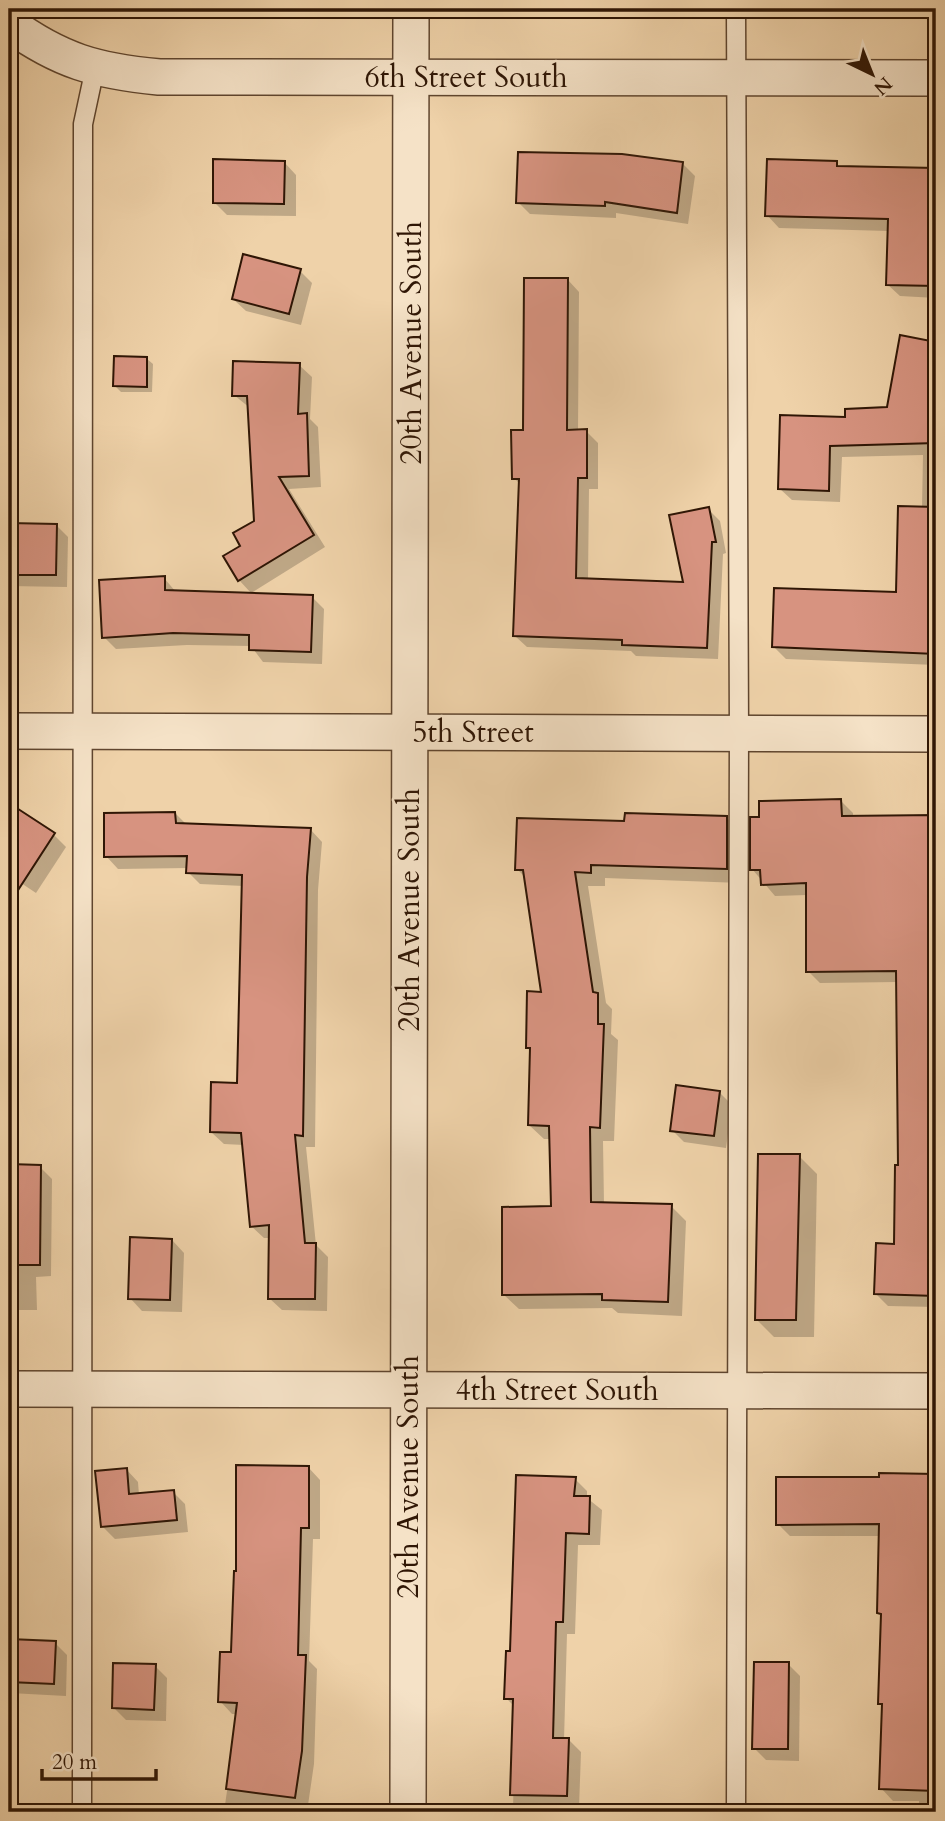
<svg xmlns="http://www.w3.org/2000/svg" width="945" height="1821" viewBox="0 0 945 1821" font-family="Cardo,serif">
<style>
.shadow{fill:#0003}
.building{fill:#d79380;stroke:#2f1605;stroke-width:2}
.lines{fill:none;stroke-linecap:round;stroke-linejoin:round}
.service-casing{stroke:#5f452e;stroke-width:21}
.minor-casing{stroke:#5f452e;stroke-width:38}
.service{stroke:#f5e2c7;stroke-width:18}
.minor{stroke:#f5e2c7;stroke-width:35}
.labels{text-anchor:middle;stroke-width:5;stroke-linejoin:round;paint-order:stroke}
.street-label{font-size:30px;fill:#2f1605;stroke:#f5e2c7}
</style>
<rect width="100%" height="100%" fill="#efd2a9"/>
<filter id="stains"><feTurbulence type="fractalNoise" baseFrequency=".00286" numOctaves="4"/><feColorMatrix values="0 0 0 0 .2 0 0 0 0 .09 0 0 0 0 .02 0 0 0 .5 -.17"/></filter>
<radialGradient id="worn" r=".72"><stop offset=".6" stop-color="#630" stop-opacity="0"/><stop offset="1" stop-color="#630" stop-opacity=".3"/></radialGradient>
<g class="shadow">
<polygon points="493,9 547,9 547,14 497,12"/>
<polygon points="284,162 296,175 296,216 227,215 214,202"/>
<polygon points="836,163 841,168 936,170 936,298 900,296 887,284 889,231 779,228 767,215"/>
<polygon points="683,164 695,176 688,224 616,213 616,218 530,214 518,202"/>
<polygon points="300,271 312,283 301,325 246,311 233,299"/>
<polygon points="568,280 579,292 578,431 586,431 598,443 598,489 589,489 588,580 685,584 708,509 720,521 726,553 723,554 718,659 636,656 631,651 527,647 515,636 521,485 514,478"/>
<polygon points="901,337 936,344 936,665 786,659 774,647 897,594 922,508 923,455 842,457 840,502 792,500 779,488 847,419 889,409"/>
<polygon points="147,359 153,364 152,392 121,392 115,386"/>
<polygon points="299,365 312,377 310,419 318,427 321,487 289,489 325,547 251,593 239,580 225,557 243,547 256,521 250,408 234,395"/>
<polygon points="9,525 56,525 68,537 67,587 9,586"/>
<polygon points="164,578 176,592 312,597 324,609 322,664 263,662 251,646 187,645 116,649 104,637"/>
<polygon points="841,801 853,813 853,817 936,816 936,1307 888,1306 875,1293 896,1246 900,1167 898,982 820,983 808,971 807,895 775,896 752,869"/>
<polygon points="9,805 54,835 66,847 36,893 9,875"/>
<polygon points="175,813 187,825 310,829 322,842 318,890 315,1147 306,1147 316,1245 328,1257 327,1311 282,1310 269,1298 271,1238 264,1238 251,1226 244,1145 224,1144 211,1132 238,1084 244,886 200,884 188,872 188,868 118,869 106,856"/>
<polygon points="727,818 741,832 741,883 605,878 605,886 588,886 606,1003 612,1009 611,1034 618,1040 614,1141 603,1141 604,1204 671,1206 686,1221 682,1316 618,1313 612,1308 519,1309 504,1295 552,1207 551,1139 544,1139 529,1125 532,1051 528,1047 543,993 526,878 517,869 626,823"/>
<polygon points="719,1092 732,1105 726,1148 684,1142 672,1130"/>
<polygon points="799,1156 817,1174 814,1337 774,1337 756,1319"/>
<polygon points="9,1166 40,1167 52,1179 51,1276 36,1277 37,1310 9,1310"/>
<polygon points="172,1240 184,1253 182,1312 142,1311 130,1298"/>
<polygon points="308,1467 320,1480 320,1539 313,1539 309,1661 317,1669 314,1764 307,1812 224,1812 238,1714 232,1714 220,1701 233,1654"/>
<polygon points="126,1469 138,1482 139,1495 173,1492 185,1504 188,1532 115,1539 102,1526"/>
<polygon points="936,1476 936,1812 919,1812 919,1801 893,1801 881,1788 883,1707 880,1704 883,1617 879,1613 880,1536 790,1536 778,1524 777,1478"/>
<polygon points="575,1479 587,1491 587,1498 602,1510 600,1545 578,1545 575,1634 567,1634 564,1740 569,1740 581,1752 579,1808 576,1812 513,1812 515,1707 506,1698 512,1653"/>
<polygon points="9,1641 55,1643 67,1655 66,1696 10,1693"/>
<polygon points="788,1664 800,1676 799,1761 766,1760 754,1748"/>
<polygon points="155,1666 167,1678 166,1721 126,1720 113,1707"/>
</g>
<g class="building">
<polygon points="518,152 622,154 683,162 677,213 605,202 605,206 516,203"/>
<polygon points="213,159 285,161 284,204 213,203"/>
<polygon points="767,159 837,161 837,166 936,168 936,286 886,285 888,219 765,216"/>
<polygon points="243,254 301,269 289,314 232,299"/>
<polygon points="524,278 568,278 567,430 587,429 587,478 578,478 576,578 683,582 669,515 709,507 716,542 712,542 707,648 622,645 622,640 513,636 519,479 512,479 511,430 523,430"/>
<polygon points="900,335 936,342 936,443 830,446 829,491 778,489 780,415 845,417 845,409 887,407"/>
<polygon points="114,356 147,357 147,387 113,386"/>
<polygon points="233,361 300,363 298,414 307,413 309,476 279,477 314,535 238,581 223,556 240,546 233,533 254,521 247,396 232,396"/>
<polygon points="898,506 936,507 936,654 772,647 774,588 896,592"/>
<polygon points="9,523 57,524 56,575 9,575"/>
<polygon points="165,576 165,590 313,595 311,652 249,650 249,635 173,633 102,638 99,580"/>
<polygon points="841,799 842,816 936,815 936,1296 874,1294 876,1243 894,1244 895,1165 898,1165 896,971 806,972 806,883 761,885 760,870 750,870 750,817 759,817 759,801"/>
<polygon points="9,803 55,833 9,904"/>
<polygon points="175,812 176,823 311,828 307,877 303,1136 295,1135 305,1243 316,1243 315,1299 268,1299 269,1225 250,1227 241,1133 210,1132 211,1082 237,1083 242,875 186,873 187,856 104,857 104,813"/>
<polygon points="625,813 727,816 727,869 591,865 591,873 575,872 593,992 598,993 598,1024 604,1024 600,1128 590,1127 591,1202 672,1204 668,1302 602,1300 602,1294 502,1295 502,1207 551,1206 549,1126 528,1125 530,1048 526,1048 527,991 541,992 523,870 515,870 517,818 624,821"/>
<polygon points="676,1085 720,1091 714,1136 670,1131"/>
<polygon points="758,1154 800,1154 796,1320 755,1320"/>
<polygon points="9,1164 41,1165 40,1265 9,1265"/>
<polygon points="130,1237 172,1239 170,1300 128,1299"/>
<polygon points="236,1465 309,1466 309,1528 301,1528 298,1655 306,1655 302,1751 295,1798 226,1789 237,1703 218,1702 220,1652 231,1652 234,1571 236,1571"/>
<polygon points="127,1468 129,1494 174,1490 177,1520 101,1527 95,1471"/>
<polygon points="879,1473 936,1474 936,1791 879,1789 882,1704 878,1704 881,1614 877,1613 879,1524 776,1525 776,1477 879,1477"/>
<polygon points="516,1475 576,1477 574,1496 590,1496 589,1534 566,1533 563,1622 556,1622 553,1738 569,1738 567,1796 510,1795 513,1699 504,1699 506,1651 510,1651"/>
<polygon points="9,1639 56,1641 54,1684 9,1682"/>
<polygon points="754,1662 789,1662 788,1749 752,1749"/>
<polygon points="113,1663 156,1664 154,1710 112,1708"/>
</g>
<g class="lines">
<defs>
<g id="service">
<polyline points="736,9 739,733 736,1812"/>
<polyline points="82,1812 83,124 95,68"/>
</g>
<g id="minor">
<path d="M9 24C60 61 96 71 159 77L936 78"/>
<polyline points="9,731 936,734"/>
<polyline points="9,1389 936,1391"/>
<polyline points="408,1812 411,9"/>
</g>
</defs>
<use href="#service" class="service-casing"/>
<use href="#minor" class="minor-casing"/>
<use href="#service" class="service"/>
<use href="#minor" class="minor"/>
</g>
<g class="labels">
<g class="street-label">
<text x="466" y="87">6th Street South</text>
<text transform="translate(411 343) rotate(-90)" y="10">20th Avenue South</text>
<text x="473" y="742">5th Street</text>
<text transform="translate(409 910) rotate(-90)" y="10">20th Avenue South</text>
<text x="557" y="1400">4th Street South</text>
<text transform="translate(408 1477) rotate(-90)" y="10">20th Avenue South</text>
</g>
</g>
<rect width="945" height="1821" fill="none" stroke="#efd2a9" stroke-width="35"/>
<rect x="10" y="10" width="924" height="1800" fill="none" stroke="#2f1605" stroke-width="3.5"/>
<rect x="18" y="18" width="910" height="1786" fill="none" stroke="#2f1605" stroke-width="2"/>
<g transform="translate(872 74) rotate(137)" stroke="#f5e2c7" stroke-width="5" paint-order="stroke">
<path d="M0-5L12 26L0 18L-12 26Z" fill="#2f1605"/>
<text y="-10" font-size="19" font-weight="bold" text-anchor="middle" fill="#2f1605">N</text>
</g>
<path d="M42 1769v10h114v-10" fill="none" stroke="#2f1605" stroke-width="3.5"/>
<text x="52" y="1769" font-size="21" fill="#2f1605" stroke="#f5e2c7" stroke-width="5" paint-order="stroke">20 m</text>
<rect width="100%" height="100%" filter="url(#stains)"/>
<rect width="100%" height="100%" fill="url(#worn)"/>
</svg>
